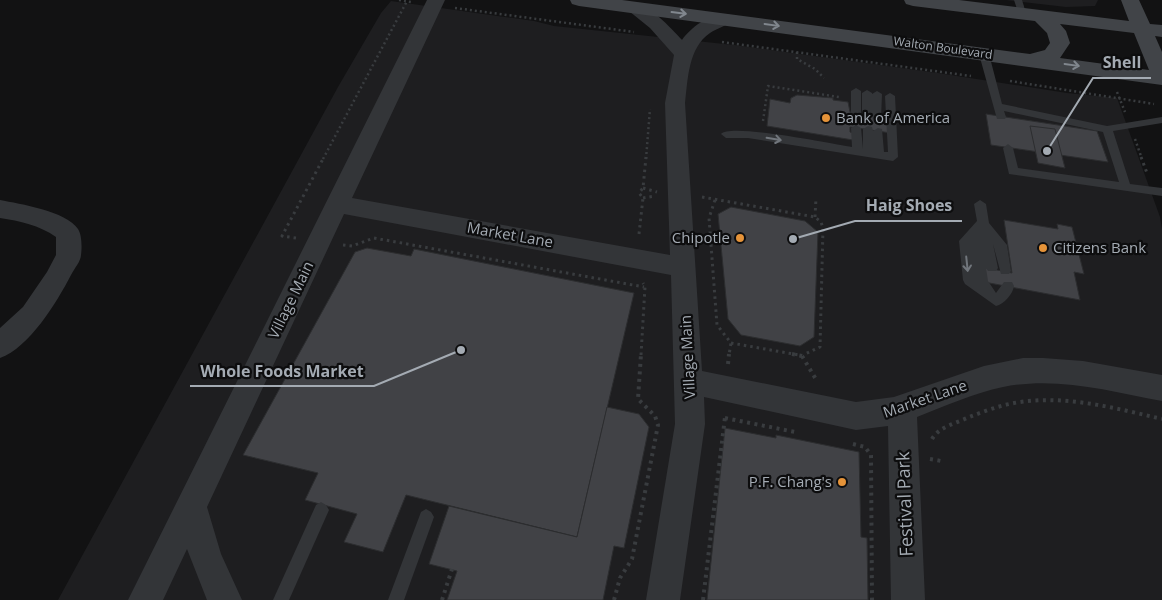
<svg xmlns="http://www.w3.org/2000/svg" width="1162" height="600" viewBox="0 0 1162 600" font-family="'Open Sans',sans-serif">
<style>
.built{fill:#1e1e20}
.building{fill:#414246;stroke:#2c2d2f}
.lines{fill:none;stroke-linecap:round;stroke-linejoin:round}
.path-far2{stroke:#393c3f;stroke-width:2.5;stroke-dasharray:2 3;stroke-linecap:butt}
.path-far1{stroke:#393c3f;stroke-width:3;stroke-dasharray:2.5 4;stroke-linecap:butt}
.path{stroke:#393c3f;stroke-width:4;stroke-dasharray:3 4.5;stroke-linecap:butt}
.lane{fill:#333538;fill-rule:evenodd}
.street{fill:#333538;fill-rule:evenodd}
.secondary{fill:#414448;fill-rule:evenodd}
.oneway{stroke:#81878e}
.oneway2{stroke:#71767c}
.poi-dot{fill:#e59339;stroke:#0d0d0e;stroke-width:2}
.labels{text-anchor:middle;stroke-width:4.5;stroke-linejoin:round;paint-order:stroke}
.far-street-label{font-size:12px;fill:#a4abb3;stroke:#0d0d0e}
.poi-label{font-size:15px;fill:#a4abb3;stroke:#0d0d0e;text-anchor:start}
.street-label{font-size:15px;fill:#a4abb3;stroke:#0d0d0e}
.near-street-label{font-size:18px;fill:#a4abb3;stroke:#0d0d0e}
.leader{fill:none;stroke:#a4abb3;stroke-width:2}
.callout-dot{fill:#a4abb3;stroke:#0d0d0e;stroke-width:2}
.callout-label{font-size:16px;text-anchor:middle;font-weight:bold;fill:#a4abb3;stroke:#0d0d0e;stroke-width:4.5;stroke-linejoin:round;paint-order:stroke}
</style>
<rect width="100%" height="100%" fill="#121213"/>
<g class="built">
<polygon points="1006,0 1098,0 1095,6 1066,7"/>
<polygon points="391,1 534,21 554,26 734,45 938,73 1067,93 1117,98 1160,217 1162,229 1162,600 58,600 338,87 381,13"/>
</g>
<g class="building">
<polygon points="797,95 833,98 833,100 848,102 850,112 890,119 891,133 850,127 850,132 853,133 853,140 767,126 770,99 790,103 791,98"/>
<polygon points="986,114 1097,131 1108,162 991,145"/>
<polygon points="1030,126 1055,129 1065,168 1038,163"/>
<polygon points="731,207 805,221 818,232 814,337 800,346 741,335 728,319 718,214"/>
<polygon points="1004,220 1058,229 1057,224 1072,227 1084,274 1074,272 1080,300 984,282 982,267 1012,273"/>
<polygon points="367,248 411,256 414,249 634,293 577,537 406,495 383,552 344,542 357,514 305,500 318,473 243,455 355,252"/>
<polygon points="607,407 639,414 649,427 624,548 614,546 603,600 447,600 457,571 429,564 449,506 577,537"/>
<polygon points="725,428 776,438 776,435 859,452 861,537 867,538 868,600 707,600"/>
</g>
<g class="lines">
<g class="path-far2">
<polyline points="399,0 411,2"/>
<polyline points="455,8 634,32"/>
<polyline points="722,42 971,76"/>
<polyline points="797,52 797,59 815,69 824,78"/>
<polyline points="1010,81 1154,104"/>
<polyline points="1117,92 1125,112"/>
<polyline points="763,121 768,86 839,97"/>
<polyline points="1135,139 1142,159"/>
<polyline points="323,159 407,1"/>
<polyline points="646,159 650,109"/>
</g>
<g class="path-far1">
<polyline points="1141,157 1147,173"/>
<polyline points="643,188 657,192"/>
<polyline points="702,197 815,217 821,222 823,228 820,347 803,355"/>
<polyline points="643,198 655,196"/>
<polyline points="715,200 709,218 717,325 731,343 729,355"/>
<polyline points="815,217 816,198"/>
<polyline points="639,234 643,198 639,193 643,188 646,157"/>
<polyline points="296,238 282,236 324,157"/>
<polyline points="343,245 352,246 374,238 644,287"/>
<polyline points="731,343 799,355"/>
<polyline points="641,355 645,287 643,283"/>
</g>
<g class="path">
<polyline points="792,354 802,356 806,354"/>
<polyline points="802,356 817,381"/>
<polyline points="728,364 729,354"/>
<polyline points="725,418 795,432"/>
<path d="M932 439C939 427 954 424 967 418 982 412 998 406 1014 403 1063 394 1115 408 1162 419"/>
<polyline points="853,444 865,447 871,455 872,600"/>
<polyline points="930,459 941,461"/>
<polyline points="442,600 452,569"/>
<polyline points="614,600 620,578 632,559 658,425 655,416 638,399 641,354"/>
<polyline points="703,600 725,417"/>
</g>
<g class="lane">
<polygon points="1014,0 1022,0 1026,13 1025,15 1019,15"/>
<polygon points="984,51 989,54 1002,104 1107,126 1162,117 1162,123 1113,131 1130,184 1162,188 1162,196 1009,174 1003,148 1008,144 1013,148 1018,168 1119,182 1103,132 1004,111 1006,117 1005,119 997,119 979,54"/>
<polygon points="856,88 861,91 861,113 856,116 851,113 851,91"/>
<polygon points="867,90 872,93 872,111 872,94 877,91 882,94 881,119 873,119 872,115 867,118 862,115 862,93"/>
<path d="M890 93 895 96 898 157 893 161 748 138H726L721 134C730 123 832 144 852 147L851 128 856 125 861 128 863 149V129L868 126 872 127 873 131 878 128 882 129 884 152H888L885 96Z"/>
<path d="M980 200 986 204 989 223 1007 245 1011 271 1009 274H1001L993 244 998 268 996 271H988L986 268 988 281 996 293 1004 282H1012L1014 286C1013 294 1004 304 996 306L965 284 963 280 959 241 977 221 974 204Z"/>
<polygon points="321,502 326,505 329,510 289,600 273,600 316,505"/>
<polygon points="426,509 431,512 434,517 404,600 388,600 421,512"/>
</g>
<g class="street">
<path d="M427 0H445L352 198 670 255 665 103 674 55 650 28 624 7 627 3C646 0 670 27 682 40 692 26 713 11 731 15L733 19C728 26 717 28 710 33 688 48 688 79 685 103L702 371 856 402 894 397 984 366 1023 358H1043L1083 361 1162 375V401C1110 391 1056 376 1003 387 974 393 945 406 917 417L925 600H891L888 426 856 430 704 397 705 424 680 600H646L675 424 671 275 344 214 207 507 221 554 242 600H207L187 549 163 600H128Z"/>
<path d="M0 200C20 204 66 211 78 229 82 235 82 248 81 255 81 261 74 269 71 275 57 302 29 348 0 358V328L23 307 47 272 56 255V237C39 225 20 221 0 218Z"/>
</g>
<path class="secondary" d="M570 0H622L1030 54 1045 50 1050 43 1047 33 1035 21 913 6 906 4 904 0H959L1129 21 1121 0H1139L1150 24 1162 25V37L1155 36 1162 52V85L579 6 572 4ZM1060 24 1134 33 1149 70 1060 58 1070 43 1066 31Z"/>
</g>
<defs><path id="oneway-shaft" d="M-6 0H5M1.5-3L5.5 0L1.5 3" fill="none" stroke-width="1.6" stroke-linecap="round" stroke-linejoin="round" transform="scale(1.25)"/></defs>
<g class="oneway">
<use href="#oneway-shaft" transform="translate(679 13) rotate(7)"/>
<use href="#oneway-shaft" transform="translate(772 25) rotate(8)"/>
<use href="#oneway-shaft" transform="translate(1072 65) rotate(8)"/>
</g>
<g class="oneway2">
<use href="#oneway-shaft" transform="translate(774 139) rotate(9)"/>
<use href="#oneway-shaft" transform="translate(967 264) rotate(84)"/>
</g>
<g class="poi-dot">
<circle cx="826" cy="118" r="5"/>
<circle cx="740" cy="238" r="5"/>
<circle cx="1043" cy="248" r="5"/>
<circle cx="842" cy="482" r="5"/>
</g>
<g class="labels">
<g class="far-street-label">
<text transform="translate(943 48) rotate(8)" y="4">Walton Boulevard</text>
</g>
<g class="poi-label">
<text x="836" y="123">Bank of America</text>
<text x="730" y="243" text-anchor="end">Chipotle</text>
<text x="1053" y="253">Citizens Bank</text>
<text x="832" y="487" text-anchor="end">P.F. Chang's</text>
</g>
<g class="street-label">
<text transform="translate(510 235) rotate(10)" y="5">Market Lane</text>
<text transform="translate(291 300) rotate(-64)" y="5">Village Main</text>
<text transform="translate(688 357) rotate(-93)" y="5">Village Main</text>
<text transform="translate(925 399) rotate(-19)" y="5">Market Lane</text>
</g>
<g class="near-street-label">
<text transform="translate(905 504) rotate(-92)" y="6">Festival Park</text>
</g>
</g>
<path class="leader" d="M1047 151L1093 78H1151M793 239L855 221H962M461 350L374 386H190"/>
<g class="callout-dot">
<circle cx="1047" cy="151" r="5"/>
<circle cx="793" cy="239" r="5"/>
<circle cx="461" cy="350" r="5"/>
</g>
<g class="callout-label">
<text x="1122" y="68">Shell</text>
<text x="909" y="211">Haig Shoes</text>
<text x="282" y="377">Whole Foods Market</text>
</g>
</svg>
